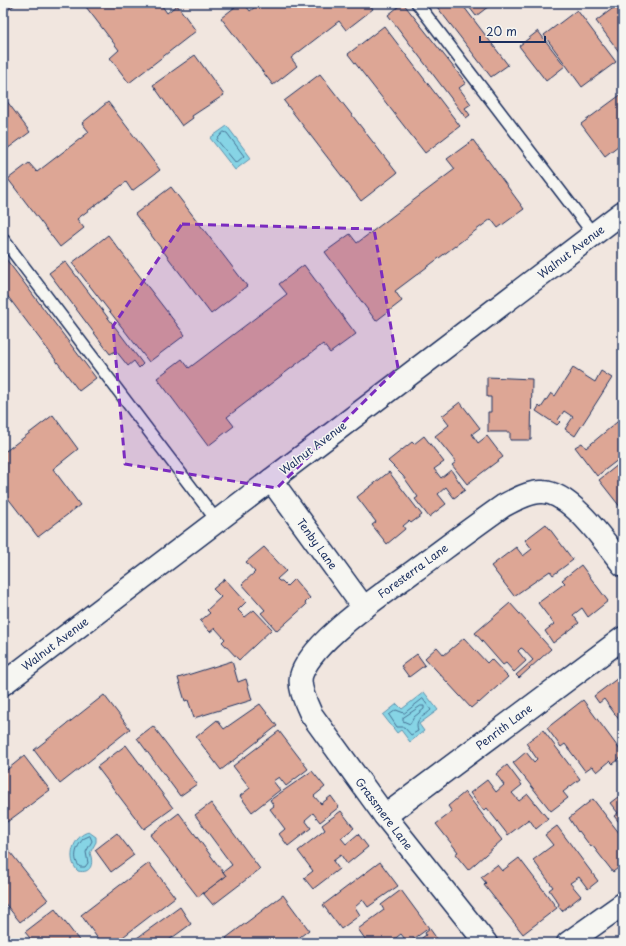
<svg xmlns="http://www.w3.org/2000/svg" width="626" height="946" viewBox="0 0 626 946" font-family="'Playpen Sans',sans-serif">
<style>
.water{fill:#86d4e5;stroke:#5b92af}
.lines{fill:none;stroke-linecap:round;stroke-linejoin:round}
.shore{stroke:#467194;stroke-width:1}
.building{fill:#dda695;stroke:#1b2f5e}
.lane-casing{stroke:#1b2f5e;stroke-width:14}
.street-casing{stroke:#1b2f5e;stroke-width:25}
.secondary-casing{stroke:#1b2f5e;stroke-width:25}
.lane{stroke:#f6f6f2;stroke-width:11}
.street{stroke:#f6f6f2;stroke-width:22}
.secondary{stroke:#f6f6f2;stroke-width:22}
.marked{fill:#7b2cbf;fill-opacity:0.2;stroke:#7b2cbf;stroke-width:3;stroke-dasharray:8 5;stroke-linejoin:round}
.labels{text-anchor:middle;stroke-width:3;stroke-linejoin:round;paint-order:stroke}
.street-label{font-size:11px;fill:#1b2f5e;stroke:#f6f6f2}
</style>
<rect width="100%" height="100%" fill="#f1e6df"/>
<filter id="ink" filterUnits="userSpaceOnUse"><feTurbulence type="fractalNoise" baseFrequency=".025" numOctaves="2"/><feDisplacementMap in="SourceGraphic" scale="8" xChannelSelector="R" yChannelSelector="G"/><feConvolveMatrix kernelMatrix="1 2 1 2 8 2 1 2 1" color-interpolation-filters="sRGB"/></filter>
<g filter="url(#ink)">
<g class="water">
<polygon points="227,126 251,158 235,170 210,138"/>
<polygon points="424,692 438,710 419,724 424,731 410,742 401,730 397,733 383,715 397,704 402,709"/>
<path d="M89 832 96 837V842L90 853C94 864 91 874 78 871 66 860 73 835 89 832Z"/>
</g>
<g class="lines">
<g class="shore">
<polygon points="224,132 227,133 244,156 236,163 217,140"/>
<path d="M423 699 431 710C423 718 414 718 418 731L411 735 404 727H397L389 715 396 710 404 713Z"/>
<polygon points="421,706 424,706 424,709 414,717 410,724 403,721 403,718"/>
<path d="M90 836 92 841 86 852 88 863 85 867H80C72 859 76 847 83 839Z"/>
</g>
</g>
<g class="building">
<polygon points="3,3 17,3 3,14"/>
<polygon points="83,3 160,3 167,13 177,5 196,31 129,83 110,58 119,50"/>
<polygon points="240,3 244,3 250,11 260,3 369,3 373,9 346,30 339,21 291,58 297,66 273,85 221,18"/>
<polygon points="403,3 466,83 459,88 471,104 465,108 470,115 466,118 388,15"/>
<polygon points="434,3 461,3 508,65 491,77"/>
<polygon points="466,3 493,3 476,16"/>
<polygon points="620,3 623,3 623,57 596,21"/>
<polygon points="577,10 616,62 582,87 544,35"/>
<polygon points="384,26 460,126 425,153 348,54"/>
<polygon points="538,31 565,66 546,81 519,46"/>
<polygon points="195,55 224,95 192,116 193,118 182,126 153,85"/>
<polygon points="320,74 397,173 361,201 284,101"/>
<polygon points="623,93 623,142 605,156 581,124"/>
<polygon points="3,96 30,132 3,152"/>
<polygon points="108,102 160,170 132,191 126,182 77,219 84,228 60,247 8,179 29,163 37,172 89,132 82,123"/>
<polygon points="473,140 524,209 498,228 491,219 395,291 402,301 376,321 325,252 350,234 357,243 455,169 447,159"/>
<polygon points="171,187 247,286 211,314 135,214"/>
<polygon points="108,235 185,335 149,362 72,263"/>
<polygon points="3,255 96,378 79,391 3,290"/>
<polygon points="65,261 143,364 139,368 134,361 128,366 116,351 110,354 49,273"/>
<polygon points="304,265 356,334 330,353 323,344 227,417 234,426 208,446 157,378 182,359 189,368 287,294 279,284"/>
<polygon points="573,368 595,382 601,371 612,378 575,436 565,429 573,417 564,411 558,420 560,422 557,425 536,411 539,406 541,408 551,393 555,396"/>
<polygon points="487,377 532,379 531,440 510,440 510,432 488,432 488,412 491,412 491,397 487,397"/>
<polygon points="460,402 480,428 472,434 478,443 487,436 503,457 467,484 452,465 456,462 435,436 449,425 442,416"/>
<polygon points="53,415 78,449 53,469 80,505 38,537 4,493 3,494 3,447 6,451"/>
<polygon points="623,417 623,456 597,476 575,447 582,443 586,448"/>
<polygon points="424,436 444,462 434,469 441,478 451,470 465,490 454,498 446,487 438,494 446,504 429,517 415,499 418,497 403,476 388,461 412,442 414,444"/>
<polygon points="619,464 623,469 623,508 621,508 599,480"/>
<polygon points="389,472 422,515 411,523 409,521 403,526 405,529 387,544 372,525 376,522 357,497"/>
<polygon points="546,524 573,560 553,575 550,571 514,596 491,566 516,547 523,556 532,549 525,540"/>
<polygon points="264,547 286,571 277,579 279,581 282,581 287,586 294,579 310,598 305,603 306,605 277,631 261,613 265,610 242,584 255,572 246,562"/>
<polygon points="581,565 608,601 588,617 582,608 573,615 579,623 553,643 545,631 554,624 538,603 565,583 562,580"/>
<polygon points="225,579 246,602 238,610 245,617 254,610 272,629 239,660 222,642 225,639 215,628 210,632 200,621 210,613 207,610 221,597 213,589"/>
<polygon points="510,603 551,649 519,678 516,675 533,660 523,649 521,648 518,651 526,661 514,672 506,663 503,665 475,633"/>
<polygon points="464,638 487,663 491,659 508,677 479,703 478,702 471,708 425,658 437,647 444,655"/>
<polygon points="417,654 425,665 409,677 401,666"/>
<polygon points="232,661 238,682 246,679 252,700 194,718 188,700 185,701 178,678"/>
<polygon points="622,675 623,676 623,728 619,722 620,721 604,699 599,703 594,696"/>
<polygon points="104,695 130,729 60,784 34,750"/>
<polygon points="583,700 623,754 623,756 613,764 610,761 597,772 592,766 585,771 565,744 561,747 547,728"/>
<polygon points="260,704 277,726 221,770 196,737 217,720 224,729"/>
<polygon points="153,726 197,784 180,796 137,738"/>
<polygon points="543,730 580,779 563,792 568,798 551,811 513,763 526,752 534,762 537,759 526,743"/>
<polygon points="279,731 308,769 286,786 279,777 273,781 280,790 252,812 240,796 250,788 233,766"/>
<polygon points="126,745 173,808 144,829 97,767"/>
<polygon points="24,756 50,790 3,825 3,773"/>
<polygon points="507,765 522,785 512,793 519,801 528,794 548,819 536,829 529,819 508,835 487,808 484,811 470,793 487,780 496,792 504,785 496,774"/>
<polygon points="312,771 325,787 314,796 321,804 331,796 339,807 320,822 313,813 305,820 311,828 288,846 279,834 285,829 270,809 274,806 270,800"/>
<polygon points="465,792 502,840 468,870 455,854 458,852 436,824 452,812 448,806"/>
<polygon points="623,793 623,827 614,816 618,813 610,803"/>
<polygon points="593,799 623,838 623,864 613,872 592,845 591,847 579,831 578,832 569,818"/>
<polygon points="211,803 260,869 213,905 203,893 226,876 223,872 232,865 195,815"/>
<polygon points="341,811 354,828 341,838 346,844 358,834 368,847 347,864 341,855 333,861 339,869 313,889 304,878 313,871 298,851 325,830 322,825"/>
<polygon points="179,813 226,876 198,897 150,835"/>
<polygon points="557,826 598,881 588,889 579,877 570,883 581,896 562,911 558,906 559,904 549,890 553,887 533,860 553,845 545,835"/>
<polygon points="117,833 134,855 111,872 95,850"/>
<polygon points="3,843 48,900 20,922 3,901"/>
<polygon points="519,858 557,908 523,934 484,885 486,883 481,877 497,865 502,871"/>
<polygon points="380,862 398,886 368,907 363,900 355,907 360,915 341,929 323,905"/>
<polygon points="149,863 175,897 115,943 101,943 81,915"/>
<polygon points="401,890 429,928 408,943 401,934 393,940 395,943 368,943 358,929 384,910 381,905"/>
<polygon points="283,895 309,930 292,943 230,943 226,938"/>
<polygon points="180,907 191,924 165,943 130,943"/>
<polygon points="55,909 81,943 34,943 25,932"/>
<polygon points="430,929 440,943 415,943 426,935 425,933"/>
</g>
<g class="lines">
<defs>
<g id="lane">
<polyline points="417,3 594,235"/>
<polyline points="3,239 217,521"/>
</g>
<g id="street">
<polyline points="271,480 364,608"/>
<polyline points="385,816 623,638"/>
<path d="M486 943 385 816 311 714C306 703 297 685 302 673 315 639 384 593 414 571 444 549 473 527 503 506 514 500 530 491 543 492 572 493 606 544 623 565"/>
<polyline points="568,943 623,904"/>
</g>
<polyline id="secondary" points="3,684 623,212"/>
</defs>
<use href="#lane" class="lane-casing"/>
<use href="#street" class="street-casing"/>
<use href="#secondary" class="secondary-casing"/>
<use href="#lane" class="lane"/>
<use href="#street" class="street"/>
<use href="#secondary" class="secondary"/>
</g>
</g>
<path class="marked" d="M182 224 374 229 398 368 277 488 125 464 113 326Z"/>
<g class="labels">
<g class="street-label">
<text transform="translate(571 252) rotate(-37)" y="4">Walnut Avenue</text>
<text transform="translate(313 448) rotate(-37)" y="4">Walnut Avenue</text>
<text transform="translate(317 544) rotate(54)" y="4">Tenby Lane</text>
<text transform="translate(413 571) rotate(-36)" y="4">Foresterra Lane</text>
<text transform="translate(55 644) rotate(-37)" y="4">Walnut Avenue</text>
<text transform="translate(504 727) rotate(-37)" y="4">Penrith Lane</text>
<text transform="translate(384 814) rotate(53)" y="4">Grassmere Lane</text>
</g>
</g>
<rect width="626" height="946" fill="none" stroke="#f6f6f2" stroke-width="16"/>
<rect x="8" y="8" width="610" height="930" fill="none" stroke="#1b2f5e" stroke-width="1.5" filter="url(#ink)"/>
<path d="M480 36v6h65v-6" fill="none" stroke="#1b2f5e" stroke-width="2"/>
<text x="486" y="36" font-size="12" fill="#1b2f5e" stroke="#f6f6f2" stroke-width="3" paint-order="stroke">20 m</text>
</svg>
